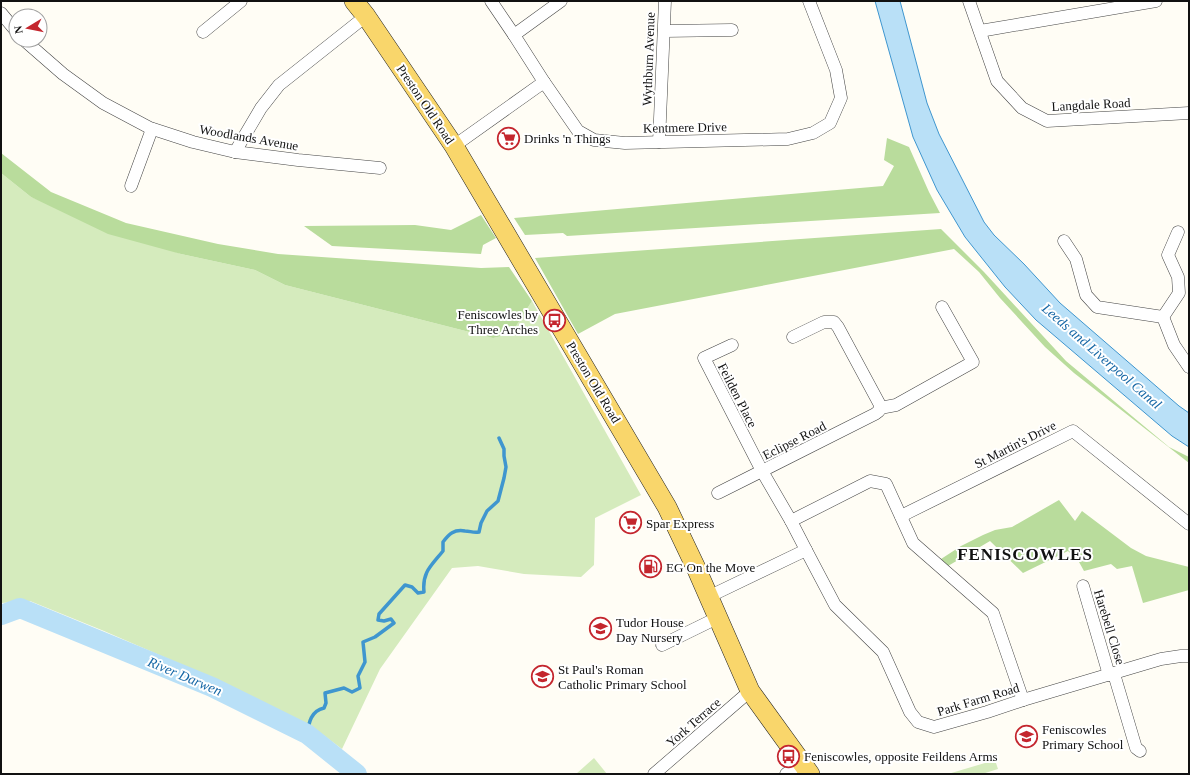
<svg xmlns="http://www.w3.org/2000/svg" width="1190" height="775" viewBox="0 0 1190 775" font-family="'Times New Roman',serif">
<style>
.green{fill:#d5ebbd}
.forest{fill:#b9dc9c}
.water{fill:#b9e0f7;stroke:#3f96cf}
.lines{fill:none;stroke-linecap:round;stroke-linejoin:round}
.stream{stroke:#3f96cf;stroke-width:3.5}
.river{stroke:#b9e0f7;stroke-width:20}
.street-casing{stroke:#444;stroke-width:13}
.primary-casing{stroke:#222;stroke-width:20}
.street{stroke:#fff;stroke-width:12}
.primary{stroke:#f9d66b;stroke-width:19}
.labels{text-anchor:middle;stroke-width:4;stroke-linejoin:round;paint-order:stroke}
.street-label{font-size:13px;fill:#111;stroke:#fff}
.poi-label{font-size:13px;fill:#111;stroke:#fff;text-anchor:start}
.water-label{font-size:14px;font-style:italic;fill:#1768a6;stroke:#fff}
.district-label{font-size:17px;font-weight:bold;letter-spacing:1px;fill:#111;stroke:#fff}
</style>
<rect width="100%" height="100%" fill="#fffdf5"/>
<g class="green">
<polygon points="1,173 31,197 181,254 255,270 285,285 493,338 511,334 532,301 641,495 595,518 594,565 581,577 524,574 478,566 452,568 380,669 342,749 322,734 231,686 104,631 30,601 1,603"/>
<polygon points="594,758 607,774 576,774"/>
<polygon points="995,760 998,769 982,774 948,774"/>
</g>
<g class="forest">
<polygon points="887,138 909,147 929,192 940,213 567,236 563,233 525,235 514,218 883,186 894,166 884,160"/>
<polygon points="1,153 51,192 126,223 218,244 278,254 481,268 509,267 532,301 511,334 493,338 285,285 255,270 181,254 108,234 31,197 1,173"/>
<polygon points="481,215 496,238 483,245 481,254 332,246 304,226 415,225 451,230"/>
<polygon points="941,229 984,272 1066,361 1169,447 1189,457 1189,463 1074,373 1045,347 1000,298 979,272 954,249 615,314 578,334 535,258"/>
<polygon points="1059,500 1075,521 1082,511 1131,548 1146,556 1189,567 1189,590 1143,603 1132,566 1117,569 1111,564 1084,571 1079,562 1068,551 1023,573 990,541 948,566 941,559 961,546 983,535 995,530 1012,527"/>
</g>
<polygon class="water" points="875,1 900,1 927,103 939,134 984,222 994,235 1024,264 1060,303 1179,406 1189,413 1189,447 1172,436 1036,320 1005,287 965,237 937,190 913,137"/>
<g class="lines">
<path class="stream" d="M307 734C309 722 311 711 324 708L326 703 325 693 344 688 352 692 360 688 358 676 365 662 363 642 375 637 394 623 391 619 384 621 378 620 379 614 405 585 412 587 418 593 424 592C422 572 431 566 443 551V542C449 534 454 529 465 531 470 531 473 533 479 532L481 523 487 511 498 501 504 478 506 467 504 456V449L499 438"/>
<polyline class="river" points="1,615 20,608 212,687 307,734 357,774"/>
<defs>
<g id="street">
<polyline points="491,1 514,35 544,82"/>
<polyline points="969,1 997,81 1022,108 1047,121 1189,113"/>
<polyline points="1,13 16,31"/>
<polyline points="664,31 732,30"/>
<polyline points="980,31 1156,1"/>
<polyline points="203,32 241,1"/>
<polyline points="514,35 561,1"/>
<polyline points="24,40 63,74 103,103 150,128 193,142 235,152 298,160 380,168"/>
<polyline points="659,142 665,1"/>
<polyline points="454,146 544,82 578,131 594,140 625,143 788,139 813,133 830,123 841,98 836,70 809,1"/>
<polyline points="235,152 261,108 279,85 366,16"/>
<polyline points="131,186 152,129"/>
<polyline points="1064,241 1076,259 1086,295 1097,307 1163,317 1174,345 1189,367"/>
<polyline points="1163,317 1179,293 1178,277 1168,255 1178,232"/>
<polyline points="732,345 704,358 762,471 791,521 806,550"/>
<polyline points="880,408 896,405 973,362 942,307"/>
<polyline points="718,493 875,414 879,411 880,405 838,327 834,322 824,322 793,337"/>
<polyline points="901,516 1073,431 1189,524"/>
<polyline points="791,521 870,481 886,484 913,543 993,613 1023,700"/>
<polyline points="1083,586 1109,675"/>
<polyline points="708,597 806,550 835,605 883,652 910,712 918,722 934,727 987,712 1023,700 1161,659 1181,656 1189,656"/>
<polyline points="662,645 717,618"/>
<polyline points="1114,674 1136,748 1140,751"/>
<polyline points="654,774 750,691"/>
<polyline points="786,774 802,762"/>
</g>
<polyline id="primary" points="354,1 366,16 454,146 667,507 697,570 750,691 810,774"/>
</defs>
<use href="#street" class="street-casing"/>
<use href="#primary" class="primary-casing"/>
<use href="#street" class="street"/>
<use href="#primary" class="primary"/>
</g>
<defs>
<symbol id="supermarket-ring" viewBox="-11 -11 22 22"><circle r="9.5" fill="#fff" stroke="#c4262e" stroke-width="1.5"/><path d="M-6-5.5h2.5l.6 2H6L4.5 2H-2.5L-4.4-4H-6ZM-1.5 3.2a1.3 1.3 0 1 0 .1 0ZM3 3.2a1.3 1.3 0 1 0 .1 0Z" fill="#c4262e"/></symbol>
<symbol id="bus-ring" viewBox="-11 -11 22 22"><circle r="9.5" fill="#fff" stroke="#c4262e" stroke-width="1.5"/><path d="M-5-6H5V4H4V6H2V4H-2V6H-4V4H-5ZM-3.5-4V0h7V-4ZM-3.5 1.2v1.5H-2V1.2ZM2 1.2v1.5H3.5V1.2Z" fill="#c4262e"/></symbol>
<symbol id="fuel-ring" viewBox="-11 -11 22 22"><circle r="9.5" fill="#fff" stroke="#c4262e" stroke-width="1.5"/><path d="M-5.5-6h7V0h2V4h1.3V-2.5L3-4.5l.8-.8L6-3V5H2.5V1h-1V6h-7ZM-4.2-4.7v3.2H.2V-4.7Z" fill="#c4262e"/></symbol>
<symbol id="school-ring" viewBox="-11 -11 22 22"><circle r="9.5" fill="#fff" stroke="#c4262e" stroke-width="1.5"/><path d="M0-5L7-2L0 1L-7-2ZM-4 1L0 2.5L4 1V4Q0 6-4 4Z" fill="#c4262e"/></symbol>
</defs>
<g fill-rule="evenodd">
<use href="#supermarket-ring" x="496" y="126" width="25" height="25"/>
<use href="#bus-ring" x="542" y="308" width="25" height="25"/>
<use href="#supermarket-ring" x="618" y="510" width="25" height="25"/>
<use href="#fuel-ring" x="638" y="554" width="25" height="25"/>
<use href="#school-ring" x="588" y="616" width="25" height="25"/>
<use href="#school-ring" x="530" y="664" width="25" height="25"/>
<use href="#school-ring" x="1014" y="724" width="25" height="25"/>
<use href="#bus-ring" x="776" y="744" width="25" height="25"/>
</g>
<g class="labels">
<g class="street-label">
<text transform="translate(648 59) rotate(-88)" y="5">Wythburn Avenue</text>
<text transform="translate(426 104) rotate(56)" y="5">Preston Old Road</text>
<text transform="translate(1091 104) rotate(-3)" y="5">Langdale Road</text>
<text transform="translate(685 127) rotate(-1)" y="5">Kentmere Drive</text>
<text transform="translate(249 137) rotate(10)" y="5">Woodlands Avenue</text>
<text transform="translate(594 382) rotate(59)" y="5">Preston Old Road</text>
<text transform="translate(738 395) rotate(63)" y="5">Feilden Place</text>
<text transform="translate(794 440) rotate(-27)" y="5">Eclipse Road</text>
<text transform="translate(1015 444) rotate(-27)" y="5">St Martin's Drive</text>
<text transform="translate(1110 627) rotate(73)" y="5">Harebell Close</text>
<text transform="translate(978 699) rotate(-17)" y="5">Park Farm Road</text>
<text transform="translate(693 722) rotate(-41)" y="5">York Terrace</text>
</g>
<g class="poi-label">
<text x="524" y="143">Drinks 'n Things</text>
<text x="538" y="319" text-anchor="end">Feniscowles by<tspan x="538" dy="15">Three Arches</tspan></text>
<text x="646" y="528">Spar Express</text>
<text x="666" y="572">EG On the Move</text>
<text x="616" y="627">Tudor House<tspan x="616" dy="15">Day Nursery</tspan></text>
<text x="558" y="674">St Paul's Roman<tspan x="558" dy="15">Catholic Primary School</tspan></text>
<text x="1042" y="734">Feniscowles<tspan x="1042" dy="15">Primary School</tspan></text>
<text x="804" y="761">Feniscowles, opposite Feildens Arms</text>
</g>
<g class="water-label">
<text transform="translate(1102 356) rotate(41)" y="5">Leeds and Liverpool Canal</text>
<text transform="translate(185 676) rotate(23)" y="5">River Darwen</text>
</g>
<g class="district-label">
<text x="1025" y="560">FENISCOWLES</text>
</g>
</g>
<rect width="1190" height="775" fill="none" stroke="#111111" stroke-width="4"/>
<g transform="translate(28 28) rotate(260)"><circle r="19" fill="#ffffff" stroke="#a0a0a0"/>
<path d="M0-3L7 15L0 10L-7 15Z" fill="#c4262e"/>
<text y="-6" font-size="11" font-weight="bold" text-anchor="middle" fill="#111111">N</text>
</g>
</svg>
